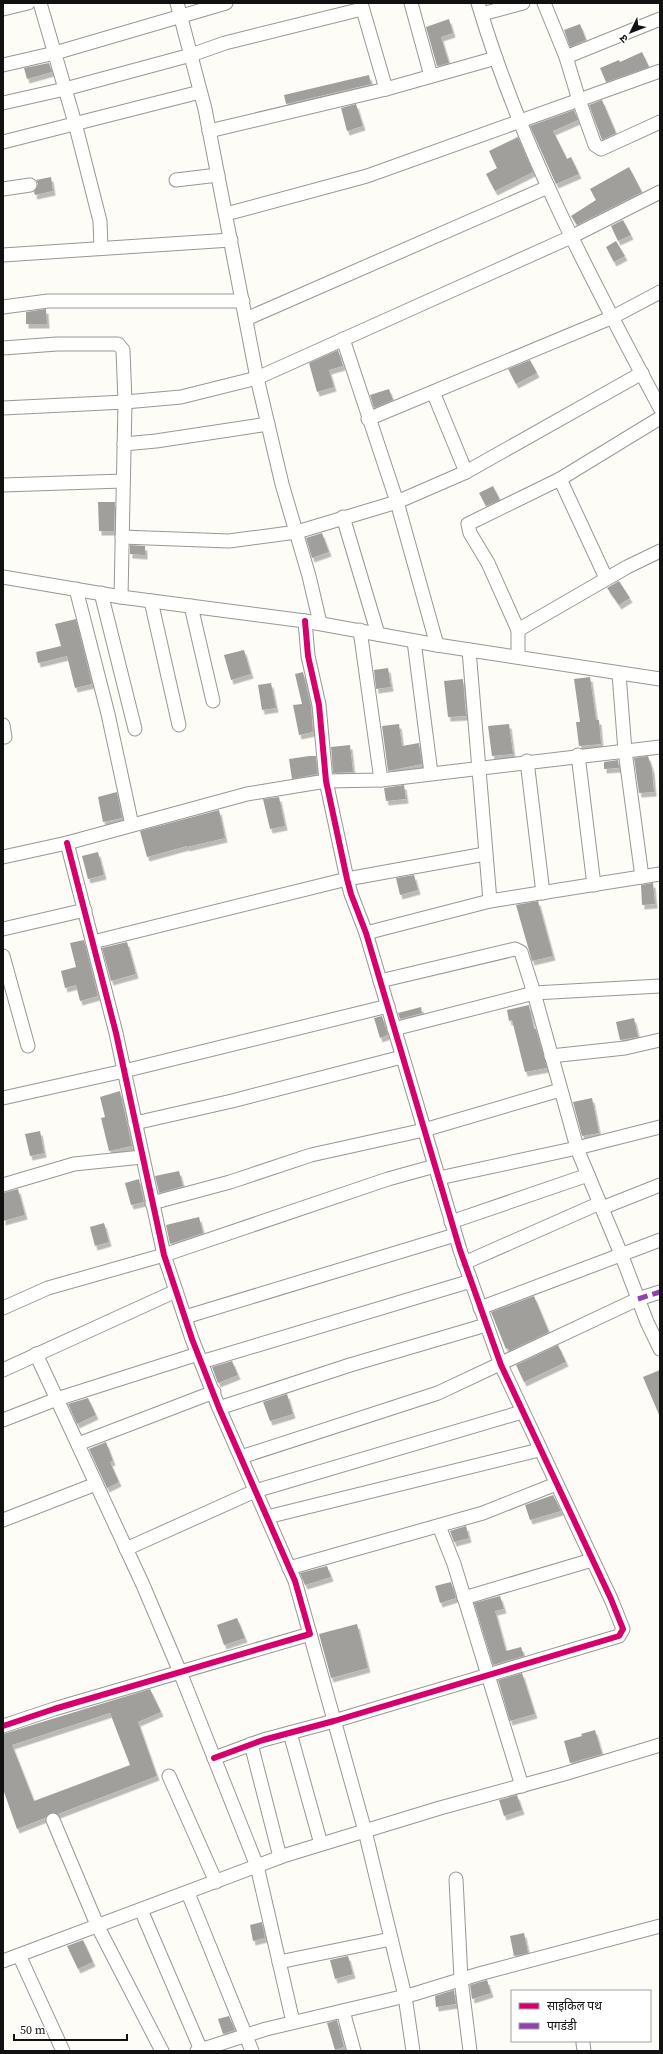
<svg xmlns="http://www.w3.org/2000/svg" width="663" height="2054" viewBox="0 0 663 2054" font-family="'Source Serif 4','Noto Sans Devanagari',serif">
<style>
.building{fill:#a19f9c;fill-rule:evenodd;filter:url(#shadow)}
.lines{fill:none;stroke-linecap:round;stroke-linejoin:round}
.minor-casing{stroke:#979795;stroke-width:15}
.minor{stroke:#fffffe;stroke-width:13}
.quiet{stroke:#8e44ad;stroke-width:5;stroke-dasharray:10 5;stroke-linecap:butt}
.cycleway-casing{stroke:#fff;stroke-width:8}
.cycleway{stroke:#d6006c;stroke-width:6}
</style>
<defs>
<filter id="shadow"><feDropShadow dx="2.5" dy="4.5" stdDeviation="0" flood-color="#0004"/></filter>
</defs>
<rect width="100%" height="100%" fill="#fdfcf7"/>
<g class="building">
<polygon points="449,19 453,33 441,37 449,63 437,66 426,27"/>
<polygon points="580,24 586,40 570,47 564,30"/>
<polygon points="642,52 649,67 606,82 600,68 619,60 620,62"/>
<polygon points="49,63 52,72 27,79 24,68"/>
<polygon points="369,75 371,84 286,104 284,95"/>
<polygon points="602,100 616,133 602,140 589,105"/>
<polygon points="356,104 363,126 347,131 341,108"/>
<polygon points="574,110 578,120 553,131 567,159 571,157 579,174 556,184 530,126"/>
<polygon points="518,137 533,172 495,191 486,174 497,168 489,151"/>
<polygon points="629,167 642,192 577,225 571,216 596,200 590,189"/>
<polygon points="51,177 53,191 35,195 34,192 38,184 36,180"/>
<polygon points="623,220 631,235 618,241 611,226"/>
<polygon points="616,241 625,256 614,262 606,247"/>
<polygon points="46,309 47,324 26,324 26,312"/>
<polygon points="338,350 343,366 329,370 334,387 317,392 309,363"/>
<polygon points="530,360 537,373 516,384 508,369"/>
<polygon points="389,389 393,400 374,408 370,395"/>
<polygon points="493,486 500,500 486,506 479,493"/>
<polygon points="98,502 115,502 114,531 99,531"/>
<polygon points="322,533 329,552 312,558 306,538"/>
<polygon points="130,545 145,546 145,555 130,554"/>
<polygon points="619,581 630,598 619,605 607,588"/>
<polygon points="76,619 92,684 75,688 67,656 38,663 36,652 61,646 55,624"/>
<polygon points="244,650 251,674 231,680 224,655"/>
<polygon points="388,668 391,687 376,689 374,670"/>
<polygon points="303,672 311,706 313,732 299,735 293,705 302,704 295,674"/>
<polygon points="590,677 596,720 599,720 601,744 579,746 576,722 580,722 574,679"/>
<polygon points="463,679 466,716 448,717 444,681"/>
<polygon points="271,683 276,708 262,710 258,685"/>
<polygon points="399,724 402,746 419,743 422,764 388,771 382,726"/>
<polygon points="509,724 513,754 492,756 488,726"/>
<polygon points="350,745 353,772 333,773 331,747"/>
<polygon points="309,756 316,756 317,774 292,779 289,759"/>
<polygon points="648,756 652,769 654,792 639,793 634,758"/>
<polygon points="618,760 619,768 604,769 604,762"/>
<polygon points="404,785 406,799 386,801 384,788"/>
<polygon points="117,792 122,818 103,822 98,797"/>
<polygon points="279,797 285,826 270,829 263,799"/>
<polygon points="219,810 225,838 187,847 187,846 147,857 140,831"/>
<polygon points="98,852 104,875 88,879 82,856"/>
<polygon points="414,875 418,890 400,895 396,878"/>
<polygon points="653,883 655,904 642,905 641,885"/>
<polygon points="538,901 553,956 532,961 516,905"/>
<polygon points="84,940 98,996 80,1001 76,985 65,988 61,971 76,967 70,943"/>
<polygon points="127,942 136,974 111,981 102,948"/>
<polygon points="529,1005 534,1029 536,1029 547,1068 525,1072 512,1020 509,1021 507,1010"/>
<polygon points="421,1007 422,1013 400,1019 398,1013"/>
<polygon points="382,1016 388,1035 380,1038 374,1018"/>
<polygon points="634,1018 638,1037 620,1040 616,1022"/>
<polygon points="120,1091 132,1146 109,1151 101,1118 105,1117 100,1097"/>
<polygon points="592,1098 599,1133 582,1136 573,1102"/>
<polygon points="40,1131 44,1153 30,1156 25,1134"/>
<polygon points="179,1171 183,1186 159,1193 155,1176"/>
<polygon points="139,1179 144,1202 131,1205 125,1183"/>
<polygon points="18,1189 25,1215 3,1221 3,1193"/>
<polygon points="199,1217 203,1233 170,1244 166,1225"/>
<polygon points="104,1223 109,1242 95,1246 90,1227"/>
<polygon points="534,1296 549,1332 509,1351 508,1348 506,1349 491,1312"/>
<polygon points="558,1345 566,1362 524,1382 516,1365"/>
<polygon points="232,1361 238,1375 218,1383 212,1367"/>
<polygon points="660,1370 660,1417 643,1377"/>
<polygon points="287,1394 293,1414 270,1421 263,1402"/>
<polygon points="88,1398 96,1415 77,1424 68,1404"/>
<polygon points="106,1442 113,1461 110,1462 119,1482 107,1488 89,1449"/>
<polygon points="553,1495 561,1511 530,1520 525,1505"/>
<polygon points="466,1526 469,1538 454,1542 450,1531"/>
<polygon points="327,1566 331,1577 305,1585 300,1573"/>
<polygon points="451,1582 456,1598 440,1603 435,1586"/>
<polygon points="500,1596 504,1609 495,1611 506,1651 521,1647 524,1656 493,1665 474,1603"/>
<polygon points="237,1618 245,1638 224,1645 217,1625"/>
<polygon points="357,1624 368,1668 331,1678 319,1634"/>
<polygon points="522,1673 535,1714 510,1721 498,1680"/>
<path d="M150 1689 161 1712 138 1722 157 1776 58 1814 50 1813 45 1818 17 1829 3 1789V1734ZM110 1713 130 1765 34 1801 12 1745Z"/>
<polygon points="595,1730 602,1754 570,1763 564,1741 582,1736 581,1734"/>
<polygon points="517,1795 522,1810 504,1816 499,1800"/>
<polygon points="262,1922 265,1938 253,1941 250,1925"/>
<polygon points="524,1933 528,1953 514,1956 510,1936"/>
<polygon points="83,1940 93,1962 78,1969 67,1946"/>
<polygon points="348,1956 353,1974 335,1979 330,1960"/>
<polygon points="487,1980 491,1993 472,1999 470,1985"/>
<polygon points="454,1990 456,2004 436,2007 435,1996"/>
<polygon points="229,2016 235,2030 223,2034 218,2019"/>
<polygon points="337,2020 344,2047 335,2050 327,2023"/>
</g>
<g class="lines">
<defs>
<g id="minor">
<polyline points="40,3 75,123 100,221 101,248"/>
<polyline points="177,3 205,109 257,378 282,484 309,576 320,623"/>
<polyline points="361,3 386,89"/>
<polyline points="411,3 431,76"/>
<path d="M478 3C520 145 590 277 660 408"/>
<polyline points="544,3 566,57 579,100 660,71"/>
<polyline points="3,9 28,3"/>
<polyline points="482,14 523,3"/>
<polyline points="566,57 660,19"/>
<polyline points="3,65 55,53 226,3"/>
<polyline points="3,103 65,89 191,55 225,43 362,9"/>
<polyline points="209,131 386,89 496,58"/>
<polyline points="3,142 200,92"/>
<polyline points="176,180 218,175"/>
<polyline points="3,189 30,185"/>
<polyline points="226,214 367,176 579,100 595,145 601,149 660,122"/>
<polyline points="3,255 231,240"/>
<polyline points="3,307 48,301 243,301"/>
<polyline points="246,319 548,187"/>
<polyline points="343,339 397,502 437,645"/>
<polyline points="3,348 57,344 118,344 123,350 125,402 181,397 257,378 571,237 660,192"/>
<polyline points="433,392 466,472"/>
<polyline points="3,408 125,402 121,597"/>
<polyline points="368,419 613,317 660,292"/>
<polyline points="124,444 156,441 268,424"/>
<polyline points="560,479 606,578"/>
<polyline points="3,485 123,481"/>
<polyline points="343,517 378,634"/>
<polyline points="122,537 229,541 297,532 397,502 466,472 642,373"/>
<polyline points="3,577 121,597 305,621 437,645 660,679"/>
<polyline points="76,589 108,714 132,825"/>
<polyline points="101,593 135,729"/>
<polyline points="151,601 179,725"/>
<polyline points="191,606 213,701"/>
<polyline points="360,630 381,780"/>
<polyline points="518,630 488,563 470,533 468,524 560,479 660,418"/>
<polyline points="414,641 431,773"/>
<polyline points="469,650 490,901"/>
<polyline points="518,657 518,630 627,567 660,551"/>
<polyline points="619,674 625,751 642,877"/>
<polyline points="3,725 5,737"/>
<polyline points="578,755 594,885"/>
<polyline points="527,761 543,893"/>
<polyline points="3,857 67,843 247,794 326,781 381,780 660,747"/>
<polyline points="3,929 85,910"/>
<polyline points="366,933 490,901 660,874"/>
<polyline points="93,942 347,879 485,854"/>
<polyline points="3,956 28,1046"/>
<polyline points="380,981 515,949 521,952 534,993 578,1151 621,1254 647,1322 660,1349"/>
<polyline points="394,1029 534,993 660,986"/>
<polyline points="551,1056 625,1048 660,1040"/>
<polyline points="3,1098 124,1071 388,1006"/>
<polyline points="135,1123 232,1101 402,1057"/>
<polyline points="439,1178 577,1148 660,1127"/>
<polyline points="3,1185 74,1164 142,1157"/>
<polyline points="152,1203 230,1182 311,1155 424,1130 560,1090"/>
<polyline points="602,1208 660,1185"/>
<polyline points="451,1222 588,1175"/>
<polyline points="464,1263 600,1203"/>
<polyline points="3,1308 48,1288 164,1255 388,1179 435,1166"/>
<polyline points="480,1308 660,1240"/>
<polyline points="185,1317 455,1235"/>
<polyline points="36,1354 143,1585 180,1672 257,1866 293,2022"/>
<polyline points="201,1362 471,1281"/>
<polyline points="3,1370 176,1291"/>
<polyline points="219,1408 350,1365 486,1325"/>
<polyline points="3,1420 57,1399 198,1354"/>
<polyline points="78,1444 214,1392"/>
<polyline points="241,1457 438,1393 638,1299 660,1292"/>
<polyline points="267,1517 539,1450"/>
<polyline points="3,1520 96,1484"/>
<polyline points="439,1526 454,1564 522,1786"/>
<polyline points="126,1549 255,1491 522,1412"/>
<polyline points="289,1568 483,1513 556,1484"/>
<polyline points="464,1598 592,1560"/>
<polyline points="310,1634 365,1831 405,1996 413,2051"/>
<polyline points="3,1726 54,1709 310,1634 295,1581 219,1408 192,1339 164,1255 116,1033 67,843"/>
<polyline points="290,1733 321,1844"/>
<polyline points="251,1744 280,1857"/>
<polyline points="214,1758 263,1740 334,1721 619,1636 623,1629 611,1599 501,1365 460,1250 366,933 351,894 347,879 326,781 319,705 308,656 305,621"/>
<polyline points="169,1776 216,1882"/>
<polyline points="53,1820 98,1927 162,2051"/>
<polyline points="456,1879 461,1979 470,2051"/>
<polyline points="188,1893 252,2051"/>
<polyline points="141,1910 201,2050"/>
<polyline points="19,1955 63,2051"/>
<polyline points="3,1961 286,1855 440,1808 564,1774 660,1745"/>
<polyline points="279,1962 391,1939"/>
<polyline points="343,2011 354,2051"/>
<polyline points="583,2043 584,2051"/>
<polyline points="197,2051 266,2029 414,1994 479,1974 660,1926"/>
</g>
</defs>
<use href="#minor" class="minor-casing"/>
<use href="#minor" class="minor"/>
<polyline class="quiet" points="638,1299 660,1292"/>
<defs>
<g id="cycleway">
<polyline points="3,1726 54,1709 310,1634 295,1581 219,1408 192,1339 164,1255 116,1033 67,843"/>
<polyline points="214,1758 263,1740 334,1721 619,1636 623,1629 611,1599 501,1365 460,1250 366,933 351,894 347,879 326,781 319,705 308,656 305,621"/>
</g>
</defs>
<use href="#cycleway" class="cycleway-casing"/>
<use href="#cycleway" class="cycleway"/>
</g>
<rect width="663" height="2054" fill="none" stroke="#111111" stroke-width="8"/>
<rect x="511" y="1990" width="140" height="52" fill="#ffffff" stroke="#a0a0a0"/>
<rect x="519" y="2003" width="20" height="6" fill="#d6006c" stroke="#a0a0a0"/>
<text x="547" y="2010" font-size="12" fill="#111111">साइकिल पथ</text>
<rect x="519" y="2023" width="20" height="6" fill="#8e44ad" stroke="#a0a0a0"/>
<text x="547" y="2030" font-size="12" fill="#111111">पगडंडी</text>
<g transform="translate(631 32) rotate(227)" stroke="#ffffff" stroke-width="3" paint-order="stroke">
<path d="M0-3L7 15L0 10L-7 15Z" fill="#111111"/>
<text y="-6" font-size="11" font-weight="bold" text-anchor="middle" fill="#111111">उ</text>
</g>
<path d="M14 2034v6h113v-6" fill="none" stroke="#111111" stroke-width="2"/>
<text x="20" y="2034" font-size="12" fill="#111111" stroke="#ffffff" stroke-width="3" paint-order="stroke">50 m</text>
</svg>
